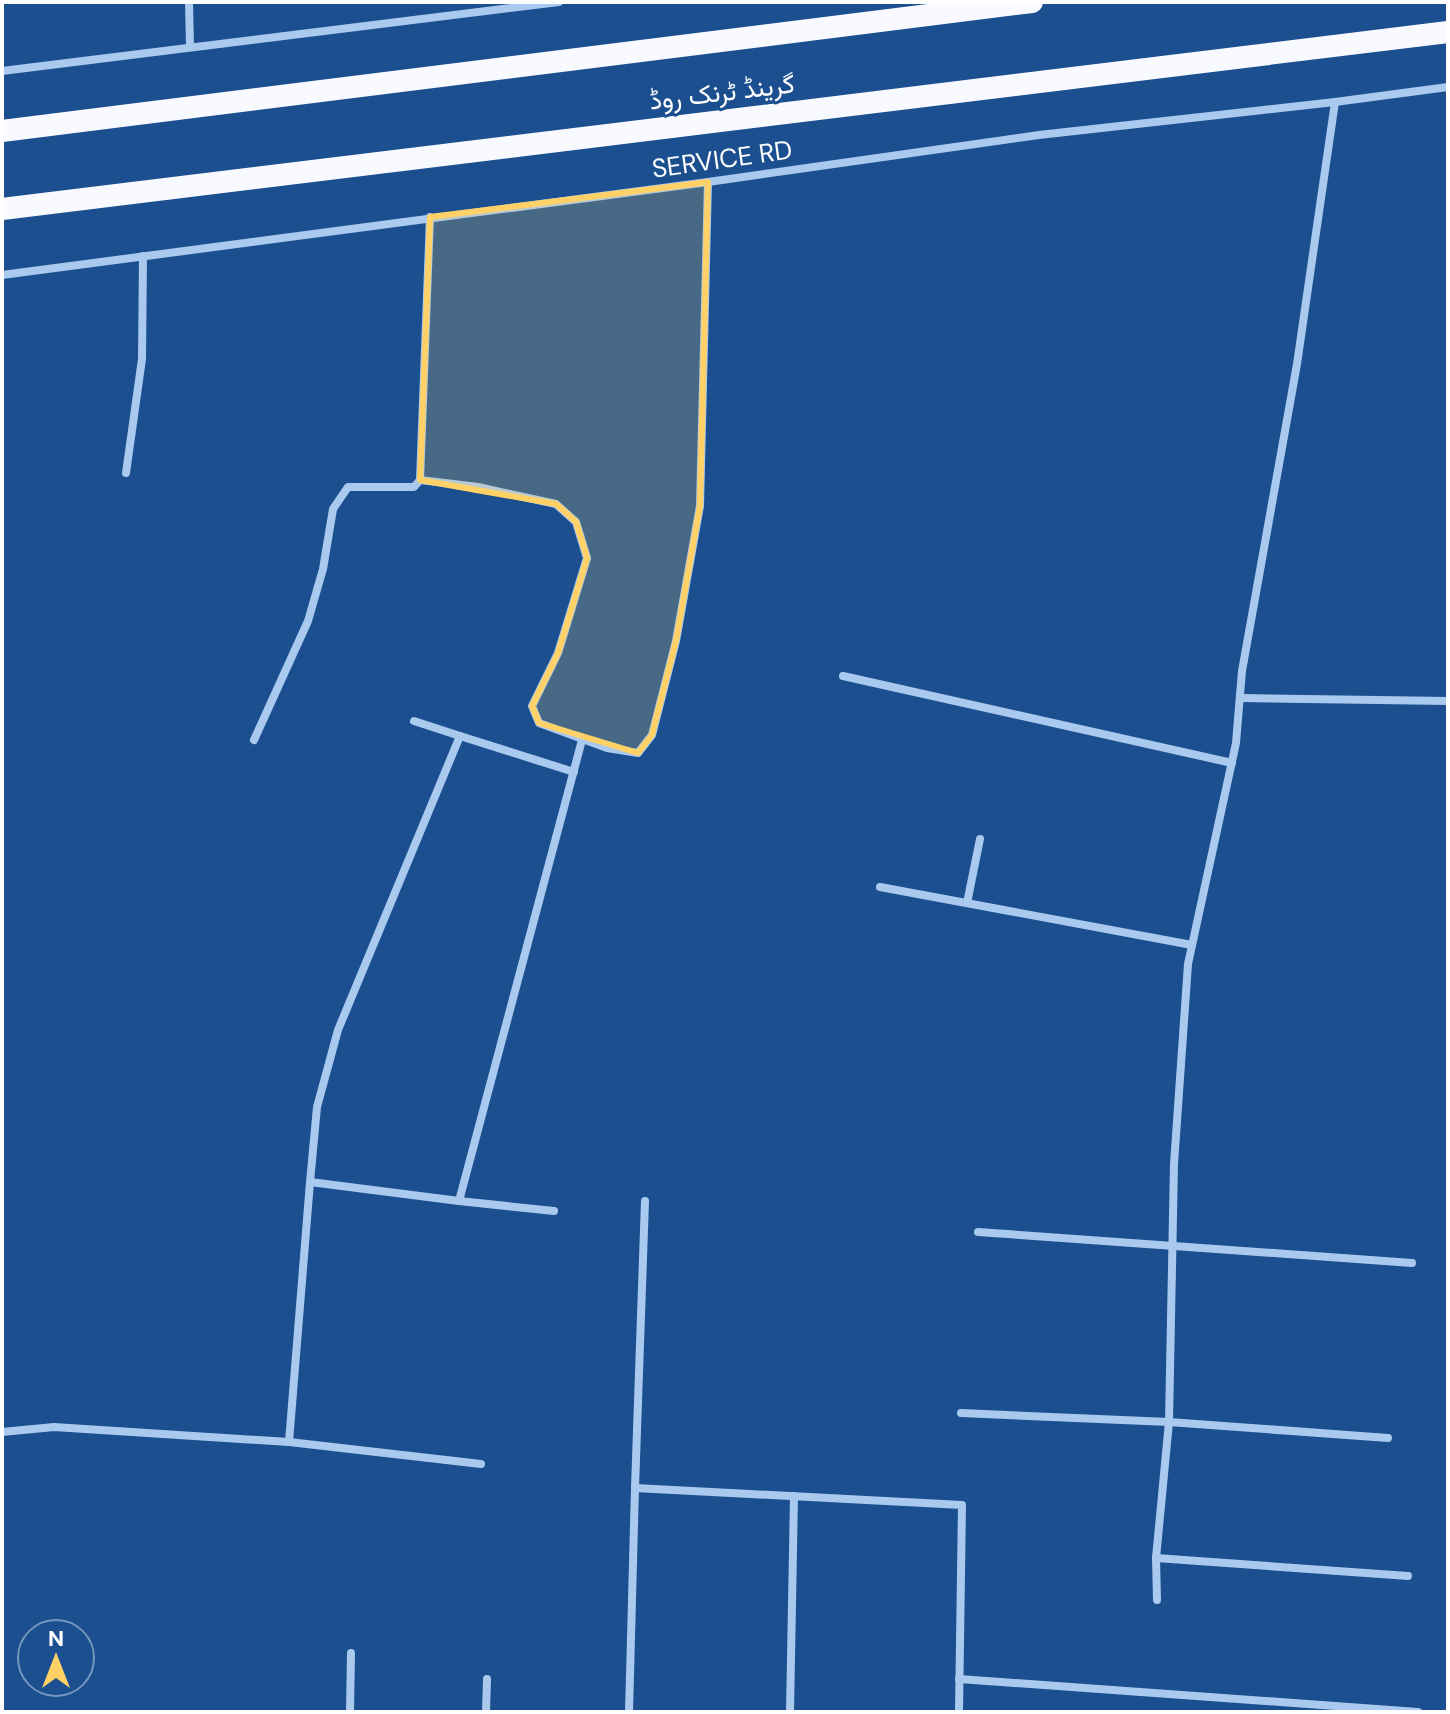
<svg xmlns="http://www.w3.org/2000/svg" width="1450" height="1714" viewBox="0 0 1450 1714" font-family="'DM Sans',Vazirmatn,sans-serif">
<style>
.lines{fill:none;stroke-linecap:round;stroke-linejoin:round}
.minor{stroke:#a9c9ee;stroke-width:8}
.trunk{stroke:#f8faff;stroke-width:22}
.marked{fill:#ffd166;fill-opacity:0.2;stroke:#ffd166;stroke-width:6;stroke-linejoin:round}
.labels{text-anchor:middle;stroke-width:6;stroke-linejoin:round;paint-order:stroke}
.street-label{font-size:26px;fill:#fff;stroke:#1b4f8f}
</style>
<rect width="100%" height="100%" fill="#1b4f8f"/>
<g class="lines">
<g class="minor">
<polyline points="189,2 190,47"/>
<polyline points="2,71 559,2"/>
<polyline points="2,275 708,182 1039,135 1335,102 1448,87"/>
<polyline points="126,473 142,359 143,256"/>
<polyline points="420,480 478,487 556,504 576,522 587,558 558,653 532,706 539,723 607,748 638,753 652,735 676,641 700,506 708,182"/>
<polyline points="843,676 1232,763"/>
<polyline points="1241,698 1448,701"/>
<polyline points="414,721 460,736"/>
<polyline points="254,740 308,621 323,569 333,509 348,487 414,487 420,480 430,217"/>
<polyline points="880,887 1192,945"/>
<polyline points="967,903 980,839"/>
<polyline points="459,1201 310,1182 317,1107 338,1030 460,736 574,772"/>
<polyline points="554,1211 459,1201 582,740"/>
<polyline points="978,1232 1412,1263"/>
<polyline points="961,1413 1169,1422 1388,1438"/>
<polyline points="2,1432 54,1427 289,1442 310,1182"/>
<polyline points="289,1442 481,1464"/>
<polyline points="635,1488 645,1201"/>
<polyline points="1156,1558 1408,1576"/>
<polyline points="1157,1600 1156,1558 1169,1422 1174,1164 1188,964 1236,743 1242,671 1297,364 1335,102"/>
<polyline points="959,1679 1418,1712"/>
<polyline points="350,1712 351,1653"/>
<polyline points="486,1712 487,1679"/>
<polyline points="629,1712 635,1488 962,1505 959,1712"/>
<polyline points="790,1712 794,1496"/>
</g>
<g class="trunk">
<polyline points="2,131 1032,2"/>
<polyline points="2,209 1448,32"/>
</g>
</g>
<path class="marked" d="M708 182 700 506 676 641 652 735 638 753 539 723 532 706 558 653 587 558 576 522 556 504 420 480 430 217Z"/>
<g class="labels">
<g class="street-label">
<text transform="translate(722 92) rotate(-7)" y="9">گرینڈ ٹرنک روڈ</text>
<text transform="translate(722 159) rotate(-8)" y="9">SERVICE RD</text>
</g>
</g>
<rect width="1450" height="1714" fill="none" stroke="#ffffff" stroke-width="8"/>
<g transform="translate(56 1658)"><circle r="38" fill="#1b4f8f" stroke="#7695bc" stroke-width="2"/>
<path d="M0-6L14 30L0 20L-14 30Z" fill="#ffd166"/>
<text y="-12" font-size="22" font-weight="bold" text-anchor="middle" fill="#ffffff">N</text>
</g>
</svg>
